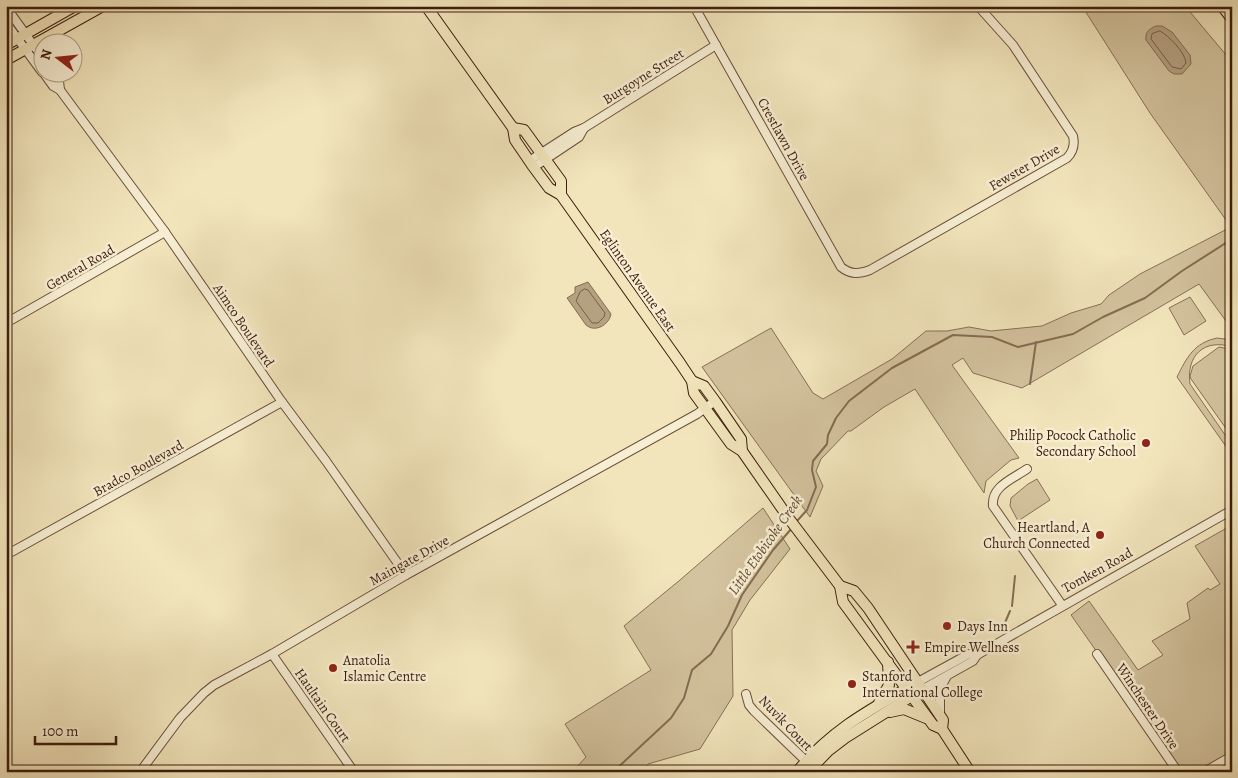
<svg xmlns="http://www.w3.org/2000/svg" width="1238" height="778" viewBox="0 0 1238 778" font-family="Alegreya,serif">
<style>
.green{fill:#d3c39e;stroke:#887056}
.water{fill:#b4a180;stroke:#846c52}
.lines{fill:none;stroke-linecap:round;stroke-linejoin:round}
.shore{stroke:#785f46;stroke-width:1}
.stream{stroke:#846c52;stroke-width:2}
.minor-casing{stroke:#6a4f39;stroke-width:10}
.major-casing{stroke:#3d1d0d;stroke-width:12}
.minor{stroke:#f7eed3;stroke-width:8}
.major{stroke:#f2e5bc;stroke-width:10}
.poi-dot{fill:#8f2418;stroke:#f7eed3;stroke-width:2}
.labels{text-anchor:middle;stroke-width:5;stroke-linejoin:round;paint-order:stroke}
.street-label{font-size:14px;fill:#3d1d0d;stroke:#f7eed3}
.poi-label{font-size:14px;fill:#3d1d0d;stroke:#f7eed3;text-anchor:start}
.water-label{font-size:15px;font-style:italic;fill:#674b35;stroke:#f7eed3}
</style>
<rect width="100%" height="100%" fill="#f2e5bc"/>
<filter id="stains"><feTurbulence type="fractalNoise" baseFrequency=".004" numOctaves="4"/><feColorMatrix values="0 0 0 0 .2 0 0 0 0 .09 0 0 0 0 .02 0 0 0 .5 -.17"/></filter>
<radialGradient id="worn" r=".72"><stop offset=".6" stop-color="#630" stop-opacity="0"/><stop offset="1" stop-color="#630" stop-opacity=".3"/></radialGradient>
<g class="green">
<polygon points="1082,6 1185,6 1232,62 1232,317 1226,321 1199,284 1022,388 973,373 963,358 952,365 1019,458 1011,460 986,481 984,493 915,389 884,407 851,431 848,431 821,459 816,471 823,486 810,517 702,367 771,328 813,393 823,399 892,359 926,331 947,331 969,327 991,331 1042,326 1071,313 1101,304 1109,295 1140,274 1231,227 1150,113"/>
<polygon points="1190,297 1206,321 1184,335 1169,308"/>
<path d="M1217 338 1232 340V347C1204 338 1186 356 1190 384L1232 445V455L1177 377C1187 357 1194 343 1217 338Z"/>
<polygon points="1219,347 1230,349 1232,351 1232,437 1191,379 1190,376 1193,366"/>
<polygon points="1037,479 1050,500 1018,521 1010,506 1011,498 1028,484"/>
<polygon points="763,508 790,549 750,600 732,630 733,696 700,749 648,764 644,772 572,772 586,757 565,724 651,670 624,626 680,580"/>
<polygon points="1232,525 1232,772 1181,772 1071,615 1089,601 1138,670 1163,655 1152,641 1190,619 1187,603 1208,588 1210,590 1220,584 1195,546"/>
</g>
<g class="water">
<path d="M1156 26H1162L1172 32 1190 55 1191 64 1182 74H1174L1169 71 1146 40C1145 32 1149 29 1156 26Z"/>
<path d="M588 282 611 314C609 325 595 333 586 325L567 298 575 293V287Z"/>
</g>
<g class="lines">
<g class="shore">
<path d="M1160 31C1169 36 1185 52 1186 63L1181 69 1172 67 1151 39 1152 34Z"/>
<polygon points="585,289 588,290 605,313 604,317 598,323 592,323 576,301 580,292"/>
</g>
<g class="stream">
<polyline points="1030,384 1036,342"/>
<polyline points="796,522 807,510 816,487 812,470 813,461 827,444 828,435 836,418 849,401 892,368 953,335 992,337 1018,347 1073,334 1103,317 1145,298 1182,271 1232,239"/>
<polyline points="1012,606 1015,576"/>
<polyline points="1004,625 1010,611"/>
<polyline points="613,772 671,718 684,698 692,670 711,654 728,626 742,595 773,550 792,528"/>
</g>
<defs>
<g id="minor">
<path d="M694 6 841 267C851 275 859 274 870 270L1067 158C1073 152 1075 145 1073 136L1013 45 978 6"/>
<polyline points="6,7 42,57"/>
<polyline points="6,23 42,72"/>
<polyline points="43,72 53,86 60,90 165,232 282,402 326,461 406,575"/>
<polyline points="53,72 59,81 60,90"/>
<polyline points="529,161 574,132 584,128 716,45"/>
<polyline points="534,167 579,137 584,128"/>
<polyline points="6,323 165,232"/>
<path d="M1027 469C1013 479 991 486 993 506L1062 605"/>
<polyline points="6,555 282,402"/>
<polyline points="272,654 354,772"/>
<polyline points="1097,654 1178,772"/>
<polyline points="918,682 969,654 977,655"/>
<polyline points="923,689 973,661 977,655 1232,510"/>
<polyline points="746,694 749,705 754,711 809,764"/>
<polyline points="940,714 940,688 946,678"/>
<polyline points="140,772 180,718 204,693 214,685 272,654 406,575 697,414 715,401"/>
<polyline points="1204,772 1232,756"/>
</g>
<g id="major">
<polyline points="426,6 513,128 515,140 532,165 549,188 561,195 680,363 692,381 694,393 731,444 742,451 790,520 840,586 843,602 933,725 942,729 970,772"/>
<polyline points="1222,6 1232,19"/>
<polyline points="6,45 75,6"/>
<polyline points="6,60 103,6"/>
<polyline points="513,128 524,130 561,181 561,195"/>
<polyline points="692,381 704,386 715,401 741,439 742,451"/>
<polyline points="840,586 854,591 868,608 943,720 942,729"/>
<polyline points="879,703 889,685 888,662"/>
<polyline points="890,712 904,709 926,718"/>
<path d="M797 772C830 731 869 710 913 685"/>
<polyline points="808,772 828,751 845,738 918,692"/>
</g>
</defs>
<use href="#minor" class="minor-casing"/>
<use href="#major" class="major-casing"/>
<use href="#minor" class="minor"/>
<use href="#major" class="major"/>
</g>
<g class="poi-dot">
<circle cx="1146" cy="443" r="5"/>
<circle cx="1100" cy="535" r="5"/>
<circle cx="947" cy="626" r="5"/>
<path d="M910.5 639.5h5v5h5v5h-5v5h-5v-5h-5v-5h5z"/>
<circle cx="333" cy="668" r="5"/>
<circle cx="852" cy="684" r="5"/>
</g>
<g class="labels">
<g class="street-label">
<text transform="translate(643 76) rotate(-32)" y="5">Burgoyne Street</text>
<text transform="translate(784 139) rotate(61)" y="5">Crestlawn Drive</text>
<text transform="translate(1024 167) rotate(-30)" y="5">Fewster Drive</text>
<text transform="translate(80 267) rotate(-30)" y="5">General Road</text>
<text transform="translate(638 280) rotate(55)" y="5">Eglinton Avenue East</text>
<text transform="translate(244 325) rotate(56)" y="5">Aimco Boulevard</text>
<text transform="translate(138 468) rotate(-29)" y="5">Bradco Boulevard</text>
<text transform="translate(409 560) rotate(-29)" y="5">Maingate Drive</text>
<text transform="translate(1097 570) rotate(-29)" y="5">Tomken Road</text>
<text transform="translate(323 705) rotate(55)" y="5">Haultain Court</text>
<text transform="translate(1148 706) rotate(56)" y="5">Winchester Drive</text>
<text transform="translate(786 723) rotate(46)" y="5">Nuvik Court</text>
</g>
<g class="poi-label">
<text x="1136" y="440" text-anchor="end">Philip Pocock Catholic<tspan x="1136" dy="16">Secondary School</tspan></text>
<text x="1090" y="532" text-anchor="end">Heartland, A<tspan x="1090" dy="16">Church Connected</tspan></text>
<text x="957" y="631">Days Inn</text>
<text x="924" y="652">Empire Wellness</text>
<text x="343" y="665">Anatolia<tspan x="343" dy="16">Islamic Centre</tspan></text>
<text x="862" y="681">Stanford<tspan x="862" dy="16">International College</tspan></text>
</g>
<g class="water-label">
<text transform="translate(765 545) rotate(-55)" y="5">Little Etobicoke Creek</text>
</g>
</g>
<rect width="1238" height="778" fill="none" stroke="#f2e5bc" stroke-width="25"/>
<rect x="8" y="8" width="1223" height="763" fill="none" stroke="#3d1d0d" stroke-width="2.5"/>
<rect x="12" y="12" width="1213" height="753" fill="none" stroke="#3d1d0d"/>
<g transform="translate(58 58) rotate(286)"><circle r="24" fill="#f7eed3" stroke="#ad9a84"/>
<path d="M0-4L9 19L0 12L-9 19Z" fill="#8f2418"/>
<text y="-8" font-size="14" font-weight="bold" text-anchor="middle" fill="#3d1d0d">N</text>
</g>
<path d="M35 736v8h81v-8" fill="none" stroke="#3d1d0d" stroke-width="2.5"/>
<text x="42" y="736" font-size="15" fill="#3d1d0d" stroke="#f7eed3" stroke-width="4" paint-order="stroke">100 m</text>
<rect width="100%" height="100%" filter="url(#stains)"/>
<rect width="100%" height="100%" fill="url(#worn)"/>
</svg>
